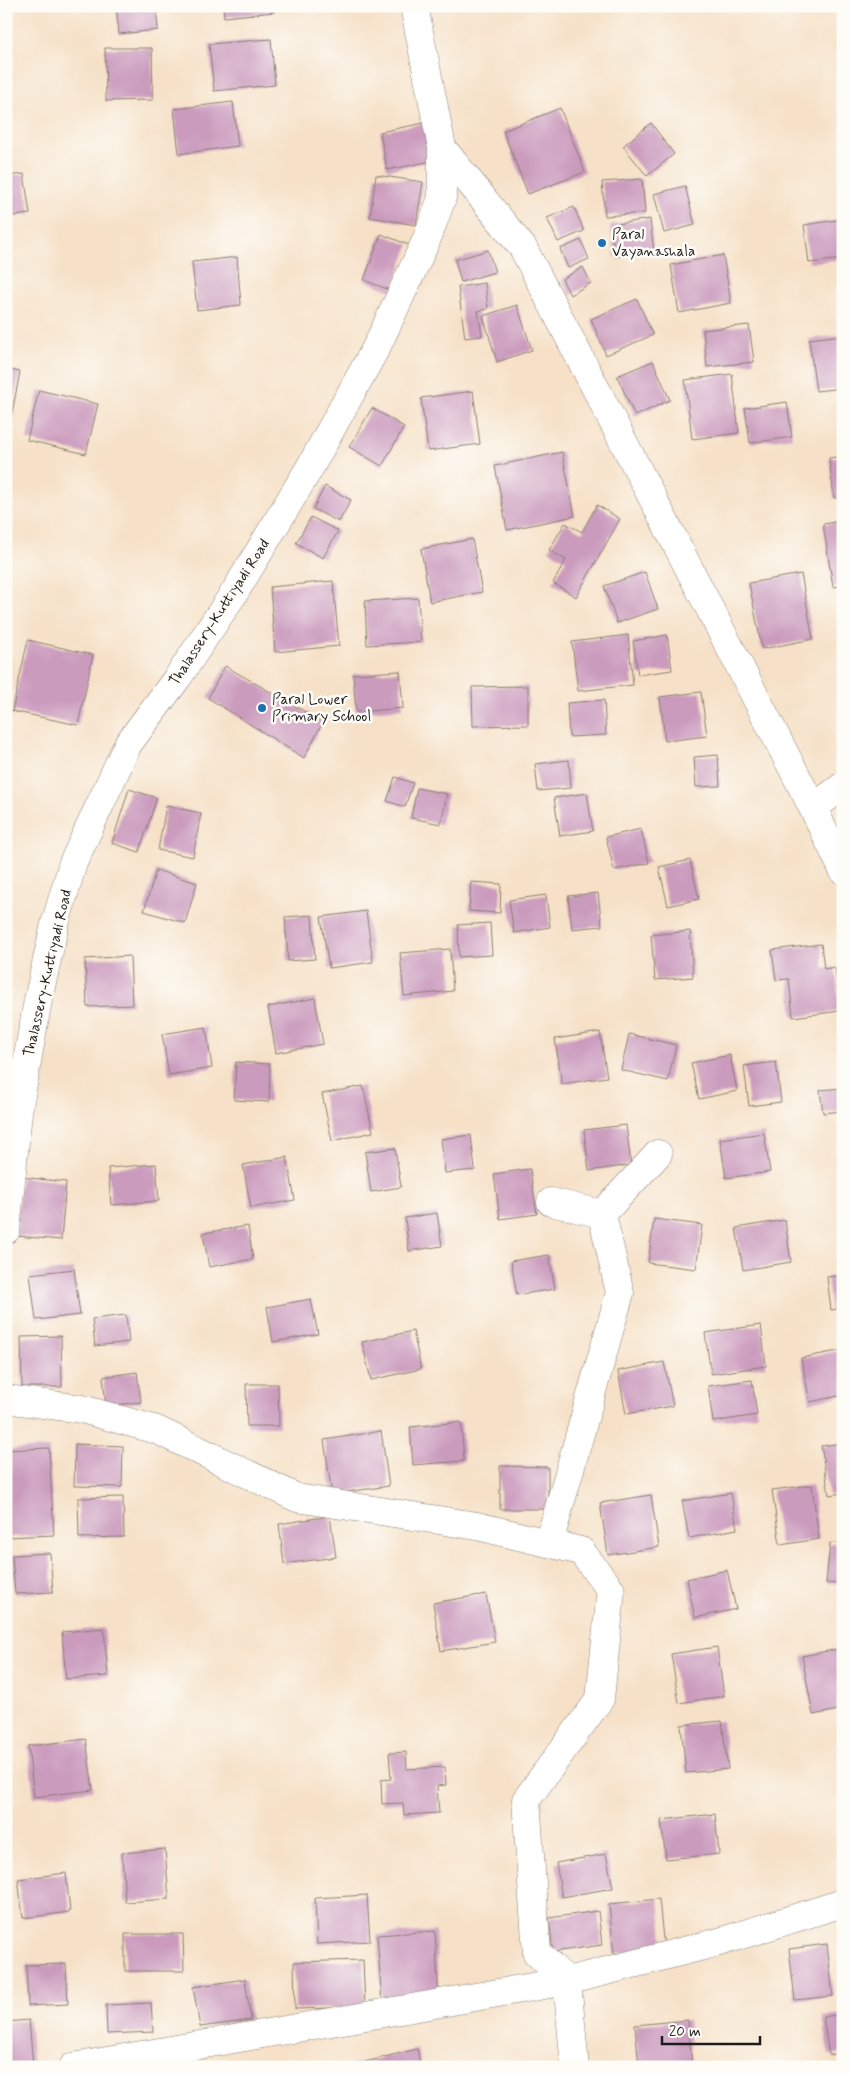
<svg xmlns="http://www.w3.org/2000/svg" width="849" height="2073" viewBox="0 0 849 2073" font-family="Mynerve,sans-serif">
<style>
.building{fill:#cb9bbe}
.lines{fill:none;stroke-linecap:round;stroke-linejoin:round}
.street-casing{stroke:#897e72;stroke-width:29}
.secondary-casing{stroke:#897e72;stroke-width:29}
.primary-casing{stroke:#897e72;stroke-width:29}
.street{stroke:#fff;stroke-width:28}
.secondary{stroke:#fff;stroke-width:28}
.primary{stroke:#fff;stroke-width:28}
.poi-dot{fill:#1f6fb2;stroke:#fdfcf7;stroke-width:2}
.labels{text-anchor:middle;stroke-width:5;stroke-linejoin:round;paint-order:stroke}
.poi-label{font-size:15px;fill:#1c1c1c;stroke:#fdfcf7;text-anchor:start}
.street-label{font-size:15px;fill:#1c1c1c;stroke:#fdfcf7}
</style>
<rect width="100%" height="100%" fill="#fdfcf7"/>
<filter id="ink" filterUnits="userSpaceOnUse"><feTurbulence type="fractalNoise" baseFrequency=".02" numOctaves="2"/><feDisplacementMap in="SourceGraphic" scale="10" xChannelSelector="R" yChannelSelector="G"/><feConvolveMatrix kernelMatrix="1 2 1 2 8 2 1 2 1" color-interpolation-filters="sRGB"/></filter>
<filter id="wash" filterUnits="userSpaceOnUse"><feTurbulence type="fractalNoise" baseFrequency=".0096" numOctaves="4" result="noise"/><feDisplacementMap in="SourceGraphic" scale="20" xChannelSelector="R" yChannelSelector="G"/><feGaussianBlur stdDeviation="1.12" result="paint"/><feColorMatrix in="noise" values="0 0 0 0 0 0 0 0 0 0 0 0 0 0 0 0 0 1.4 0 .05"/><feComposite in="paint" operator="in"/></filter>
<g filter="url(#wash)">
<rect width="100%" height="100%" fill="#f6e1c8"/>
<g id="blocks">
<g class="building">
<polygon points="116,6 156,6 158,30 119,34"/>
<polygon points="223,6 273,6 274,12 224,17"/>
<polygon points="271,39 275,85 214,91 209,44"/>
<polygon points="105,48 152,48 153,100 106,101"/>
<polygon points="233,102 238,146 179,154 174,109"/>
<polygon points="560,108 585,172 528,194 503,131"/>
<polygon points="424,123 432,161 387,170 380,132"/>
<polygon points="651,123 674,154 647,176 623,146"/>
<polygon points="24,174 30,214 6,217 6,176"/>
<polygon points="376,175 423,182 416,225 370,217"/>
<polygon points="642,179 645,213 605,216 602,182"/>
<polygon points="685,186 695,225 664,233 654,194"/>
<polygon points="574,207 584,231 558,242 547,218"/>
<polygon points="650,219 654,252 615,257 610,225"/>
<polygon points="843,219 843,259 809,263 804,225"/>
<polygon points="381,234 409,245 392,291 364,280"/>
<polygon points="581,240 589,259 568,268 560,249"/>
<polygon points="488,250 495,272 461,282 455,260"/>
<polygon points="723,255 731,303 679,313 671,265"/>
<polygon points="237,257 241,305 197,310 192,262"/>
<polygon points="583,267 591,283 570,295 562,279"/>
<polygon points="485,283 488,309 478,311 482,336 465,338 458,287"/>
<polygon points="637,299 653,335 606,355 591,319"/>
<polygon points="517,305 532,350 497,362 483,316"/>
<polygon points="749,325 754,362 707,367 703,330"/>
<polygon points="843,335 843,388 816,391 809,339"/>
<polygon points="653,361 670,400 635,416 617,376"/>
<polygon points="6,369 20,372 10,423 6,422"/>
<polygon points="732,374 739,433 692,439 685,380"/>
<polygon points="39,390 98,404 86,454 27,440"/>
<polygon points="473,391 480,444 428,451 421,398"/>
<polygon points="787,402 792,437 750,443 745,408"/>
<polygon points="372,408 404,427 382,466 349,447"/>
<polygon points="562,452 575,516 507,530 495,466"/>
<polygon points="843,456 843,497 834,498 829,458"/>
<polygon points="325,486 351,500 339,522 313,509"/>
<polygon points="597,505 620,519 576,597 553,583 566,560 549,550 565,523 582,532"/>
<polygon points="311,517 338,531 323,558 296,543"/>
<polygon points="843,521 843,586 833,587 823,524"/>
<polygon points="472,539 482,592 430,602 421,549"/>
<polygon points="645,572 658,609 617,623 604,586"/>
<polygon points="801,574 813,639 762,649 749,583"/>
<polygon points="333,581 339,646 275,652 270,587"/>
<polygon points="418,598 421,642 367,645 365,601"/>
<polygon points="628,635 633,685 578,691 572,642"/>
<polygon points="667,635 672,670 638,675 633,641"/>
<polygon points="28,640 93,655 78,725 12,711"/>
<polygon points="225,666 323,722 304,758 208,698"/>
<polygon points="400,671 403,708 356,712 353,674"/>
<polygon points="528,686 528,725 473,726 472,687"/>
<polygon points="701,692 707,736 665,741 660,697"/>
<polygon points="604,700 606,735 569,737 567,703"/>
<polygon points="718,755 720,786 696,787 694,757"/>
<polygon points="569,760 571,788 538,791 535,764"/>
<polygon points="395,777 413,783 405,807 387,801"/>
<polygon points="417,788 447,794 441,824 411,818"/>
<polygon points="129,789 157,798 139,852 112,843"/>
<polygon points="587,793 593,831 560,836 554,798"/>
<polygon points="166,806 201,813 193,857 158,850"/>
<polygon points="641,829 649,863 614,870 606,837"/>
<polygon points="690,860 699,899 668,906 659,867"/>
<polygon points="156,870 197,883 185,923 144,911"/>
<polygon points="471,882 501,884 500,913 469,911"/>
<polygon points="598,893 602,926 572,929 568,896"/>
<polygon points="546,895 550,927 514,933 509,900"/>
<polygon points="366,911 373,962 329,968 321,917"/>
<polygon points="312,915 315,959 288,961 285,917"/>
<polygon points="490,923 492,955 459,957 458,925"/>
<polygon points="690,931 693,977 655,980 651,935"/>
<polygon points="821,944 824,969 835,967 840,1011 793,1017 789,979 776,980 772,950"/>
<polygon points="450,949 453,991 404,996 400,953"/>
<polygon points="130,956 132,1005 87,1007 85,959"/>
<polygon points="315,998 323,1044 276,1053 268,1007"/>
<polygon points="206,1027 212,1068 169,1075 162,1034"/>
<polygon points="600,1032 607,1077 562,1084 555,1039"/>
<polygon points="629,1034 676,1045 668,1081 621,1070"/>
<polygon points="730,1055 737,1091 699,1099 691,1063"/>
<polygon points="236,1062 270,1064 269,1102 234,1100"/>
<polygon points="776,1062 781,1102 749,1106 744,1066"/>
<polygon points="363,1086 373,1132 332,1141 322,1094"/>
<polygon points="843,1088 843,1111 823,1113 820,1090"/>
<polygon points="626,1125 631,1165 589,1171 584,1130"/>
<polygon points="764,1133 770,1172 726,1178 720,1139"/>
<polygon points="471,1135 475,1170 445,1173 441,1139"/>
<polygon points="395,1148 401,1187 371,1192 365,1152"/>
<polygon points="287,1157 295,1200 251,1208 243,1165"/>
<polygon points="156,1164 159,1201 111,1205 108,1168"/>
<polygon points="530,1169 537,1214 500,1219 494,1174"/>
<polygon points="21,1177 66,1182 61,1240 16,1236"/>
<polygon points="437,1213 442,1246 409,1251 405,1218"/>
<polygon points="654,1219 702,1225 696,1269 648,1263"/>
<polygon points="785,1220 791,1262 743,1270 736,1228"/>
<polygon points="248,1226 253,1259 209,1267 203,1233"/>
<polygon points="549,1255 555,1289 517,1295 511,1261"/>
<polygon points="74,1269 80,1315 36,1320 30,1274"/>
<polygon points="843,1275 843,1308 831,1310 827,1277"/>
<polygon points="311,1299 318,1334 273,1342 267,1307"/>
<polygon points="126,1315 129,1342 95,1346 92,1319"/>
<polygon points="761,1325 766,1366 711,1374 705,1333"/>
<polygon points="413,1331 421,1369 371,1380 362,1342"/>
<polygon points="61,1336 62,1387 22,1387 21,1337"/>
<polygon points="843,1350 843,1395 810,1402 801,1358"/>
<polygon points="664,1362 673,1406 626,1414 618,1371"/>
<polygon points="137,1372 141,1402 106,1406 103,1377"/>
<polygon points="752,1380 757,1415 713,1422 708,1386"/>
<polygon points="246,1384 278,1384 279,1426 247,1426"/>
<polygon points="461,1422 464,1461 413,1465 410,1427"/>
<polygon points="381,1431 389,1486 332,1494 324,1440"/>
<polygon points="843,1443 843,1493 829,1495 821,1446"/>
<polygon points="75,1444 123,1446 122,1487 74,1486"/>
<polygon points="49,1448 54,1535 6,1537 6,1450"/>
<polygon points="500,1466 548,1467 548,1509 500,1509"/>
<polygon points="812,1485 819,1539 780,1545 772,1490"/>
<polygon points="731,1493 737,1529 689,1538 682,1501"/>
<polygon points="651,1495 659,1547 608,1555 600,1503"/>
<polygon points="123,1497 124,1537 79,1538 78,1498"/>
<polygon points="330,1516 336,1557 284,1564 279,1524"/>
<polygon points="830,1543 843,1544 843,1584 826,1583"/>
<polygon points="50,1553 53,1592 15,1594 12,1555"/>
<polygon points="727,1570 736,1609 695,1618 687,1579"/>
<polygon points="486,1594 495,1642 441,1651 433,1603"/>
<polygon points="104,1628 108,1676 66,1679 62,1632"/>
<polygon points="717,1647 724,1696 679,1703 671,1654"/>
<polygon points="843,1648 843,1709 813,1715 802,1656"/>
<polygon points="722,1721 728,1769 686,1773 681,1725"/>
<polygon points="86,1739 93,1790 34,1797 28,1746"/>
<polygon points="406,1752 407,1769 445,1767 446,1785 437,1786 439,1813 404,1815 403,1803 382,1804 381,1780 391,1779 389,1753"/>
<polygon points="715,1814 719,1854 666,1859 661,1820"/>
<polygon points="165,1849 169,1899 125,1902 122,1853"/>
<polygon points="606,1854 613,1888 562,1897 556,1863"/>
<polygon points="66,1873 70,1912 23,1918 18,1879"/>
<polygon points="367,1895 370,1941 317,1944 315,1898"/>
<polygon points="659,1899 664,1949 614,1954 609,1904"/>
<polygon points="598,1911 602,1945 553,1952 549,1918"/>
<polygon points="435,1931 439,2000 382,2003 377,1935"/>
<polygon points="125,1934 183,1934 184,1971 125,1971"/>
<polygon points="827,1944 833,1996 795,2000 789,1949"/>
<polygon points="363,1960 365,2007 295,2009 294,1962"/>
<polygon points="66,1964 68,2004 28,2006 26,1965"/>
<polygon points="245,1979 251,2020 200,2027 193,1987"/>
<polygon points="151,2003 153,2032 107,2034 106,2005"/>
<polygon points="843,2014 843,2053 829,2055 823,2017"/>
<polygon points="29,2020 33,2065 6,2067 6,2022"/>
<polygon points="688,2020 692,2067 639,2067 635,2025"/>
<polygon points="417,2049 421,2067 349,2067 349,2066"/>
</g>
</g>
</g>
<g filter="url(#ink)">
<use href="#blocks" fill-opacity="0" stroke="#897e72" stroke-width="1"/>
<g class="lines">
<defs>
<g id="street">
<polyline points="813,808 843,786"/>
<polyline points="551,1202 602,1214"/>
<polyline points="6,1399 82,1409 157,1430 297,1498 477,1526 581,1551 611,1590 600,1699 526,1800 537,1953 567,1981 575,2067"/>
<polyline points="549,1543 620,1293 602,1214 658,1154"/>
<polyline points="73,2067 567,1981 719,1942 843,1903"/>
</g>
<polyline id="secondary" points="442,148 523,248 813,808 843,870"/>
<polyline id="primary" points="6,1230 18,1112 38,1000 55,924 73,863 128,744 178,677 236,590 309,469 377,346 426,241 442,198 442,148 414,6"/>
</defs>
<use href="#street" class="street-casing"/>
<use href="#secondary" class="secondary-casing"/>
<use href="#primary" class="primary-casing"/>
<use href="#street" class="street"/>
<use href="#secondary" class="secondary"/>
<use href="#primary" class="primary"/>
</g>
</g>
<g class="poi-dot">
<circle cx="602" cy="243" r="5"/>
<circle cx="262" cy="708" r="5"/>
</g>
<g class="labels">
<g class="poi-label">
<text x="612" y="239">Paral<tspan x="612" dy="17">Vayanashala</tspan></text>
<text x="272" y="704">Paral Lower<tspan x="272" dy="17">Primary School</tspan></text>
</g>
<g class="street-label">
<text transform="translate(219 612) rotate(-57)" y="5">Thalassery-Kuttiyadi Road</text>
<text transform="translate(47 973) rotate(-77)" y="5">Thalassery-Kuttiyadi Road</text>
</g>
</g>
<rect width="849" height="2073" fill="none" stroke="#fdfcf7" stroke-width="25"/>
<path d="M662 2036v8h98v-8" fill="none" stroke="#1c1c1c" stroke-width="2.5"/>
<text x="669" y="2036" font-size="15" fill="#1c1c1c" stroke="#fdfcf7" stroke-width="4" paint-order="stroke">20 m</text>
</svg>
